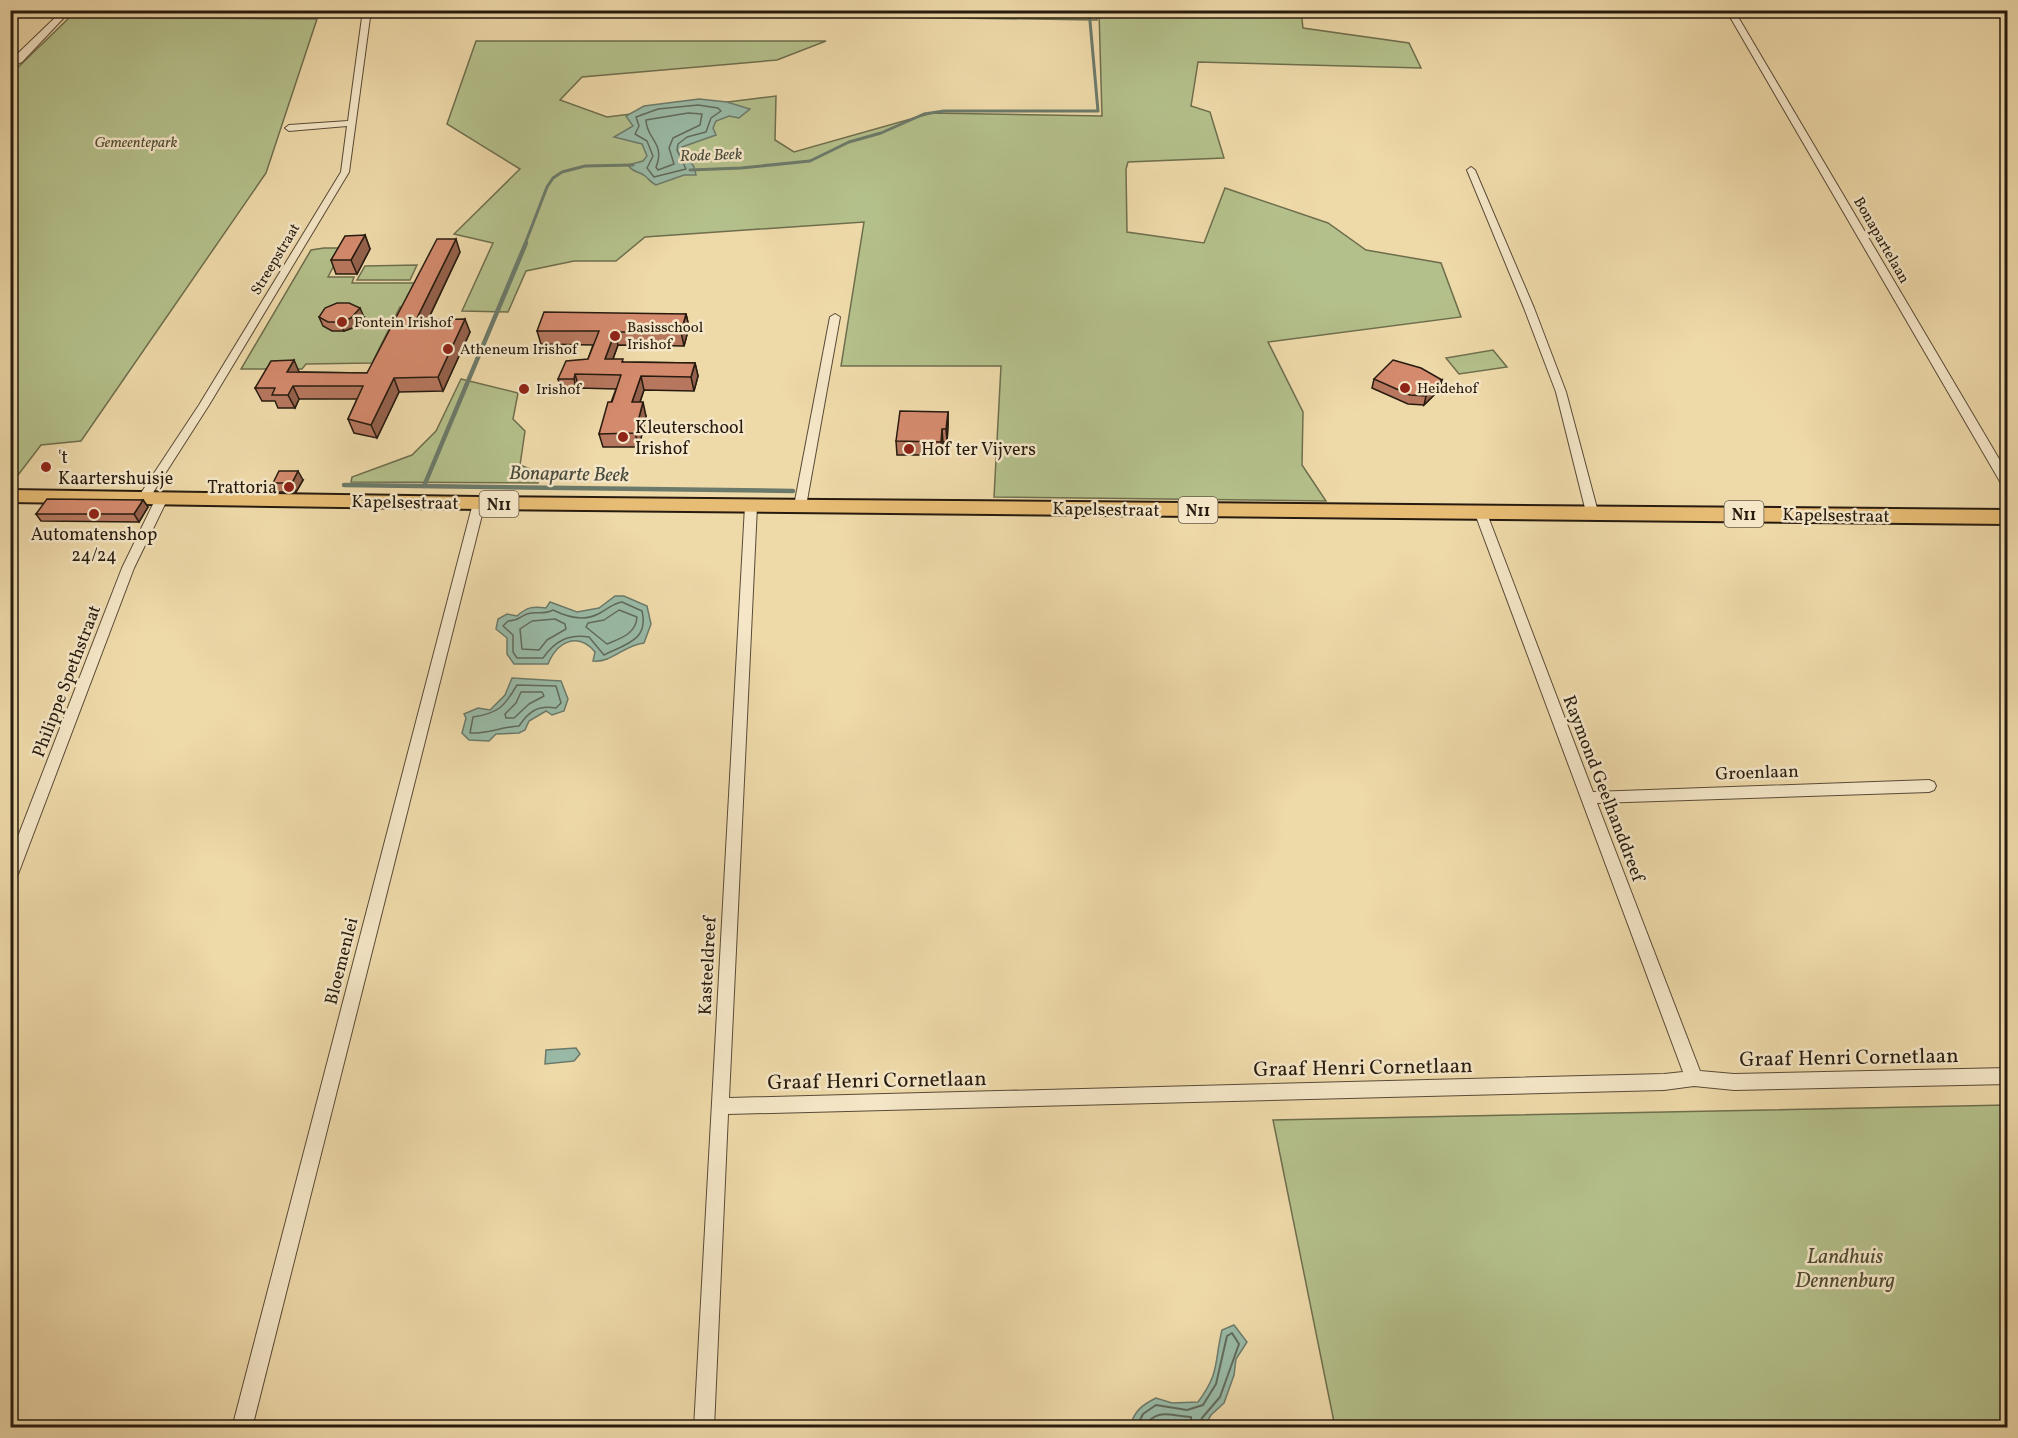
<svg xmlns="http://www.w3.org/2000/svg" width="2018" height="1438" viewBox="0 0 2018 1438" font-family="Vollkorn,serif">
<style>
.green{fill:#b4c08b;stroke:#6e6e4d;stroke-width:1.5}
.water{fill:#99baa7;stroke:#6b7a6a;stroke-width:1.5}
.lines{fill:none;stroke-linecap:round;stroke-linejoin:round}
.shore-far1{stroke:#606a5b;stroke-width:1.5}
.shore{stroke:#606a5b;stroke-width:2}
.stream-far1{stroke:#6b7a6a;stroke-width:3}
.stream{stroke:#6b7a6a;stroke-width:4.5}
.minor-casing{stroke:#594a36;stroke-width:2}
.primary-casing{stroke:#271b0f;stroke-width:4}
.minor{fill:#f4e6c7;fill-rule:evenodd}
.primary{fill:#e7bc74;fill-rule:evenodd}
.wall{fill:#b6775e;stroke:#271b0f;stroke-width:1.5}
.shaded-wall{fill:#94614c;stroke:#271b0f;stroke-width:1.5}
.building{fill:#d48a6d;stroke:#271b0f;stroke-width:1.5}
.poi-dot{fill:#8f2418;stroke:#f4e6c7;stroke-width:2}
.labels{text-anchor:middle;stroke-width:5;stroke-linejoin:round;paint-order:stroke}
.far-park-label{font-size:15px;font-style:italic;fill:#514d34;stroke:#f4e6c7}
.far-street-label{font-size:15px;fill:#271b0f;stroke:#f4e6c7}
.far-poi-label{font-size:15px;fill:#271b0f;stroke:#f4e6c7;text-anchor:start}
.far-water-label{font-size:16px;font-style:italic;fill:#494b3d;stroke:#f4e6c7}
.shield{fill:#f4e6c7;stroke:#645846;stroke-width:1.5}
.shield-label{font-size:16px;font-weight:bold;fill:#271b0f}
.poi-label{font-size:18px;fill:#271b0f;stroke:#f4e6c7;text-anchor:start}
.street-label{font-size:18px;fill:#271b0f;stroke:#f4e6c7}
.water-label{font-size:20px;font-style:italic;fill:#494b3d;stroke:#f4e6c7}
.near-street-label{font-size:21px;fill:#271b0f;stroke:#f4e6c7}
.near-park-label{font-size:21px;font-style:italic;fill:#514d34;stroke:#f4e6c7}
</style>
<rect width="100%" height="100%" fill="#eed9a9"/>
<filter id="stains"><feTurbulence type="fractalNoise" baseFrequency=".00333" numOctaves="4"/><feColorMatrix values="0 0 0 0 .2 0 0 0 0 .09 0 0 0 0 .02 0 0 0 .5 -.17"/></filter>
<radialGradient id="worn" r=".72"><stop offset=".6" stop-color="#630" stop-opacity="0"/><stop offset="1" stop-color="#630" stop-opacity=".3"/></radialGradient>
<g class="green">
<polygon points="746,11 1095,10 1097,20 745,15"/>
<polygon points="1099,11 1301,11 1303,28 1409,43 1421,68 1198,62 1191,106 1210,112 1224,158 1128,162 1126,169 1127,232 1204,243 1225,188 1328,223 1366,250 1441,263 1461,317 1268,342 1303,412 1302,465 1326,501 994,497 1001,366 841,366 864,222 645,237 616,261 574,261 526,271 508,312 462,311 493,243 454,234 520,169 447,124 476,41 826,41 777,60 582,77 560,100 607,117 776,96 775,140 794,152 932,113 1102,116"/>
<polygon points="70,17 317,19 266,173 81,441 41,445 15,479 11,479 11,74"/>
<polygon points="324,248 343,248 328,277 354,277 352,283 425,283 413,307 400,307 372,363 306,364 302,369 241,369 311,250"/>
<polygon points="417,265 410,280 357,280 365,266"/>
<polygon points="1493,350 1507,367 1459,374 1446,358"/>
<polygon points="461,379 518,393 513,419 525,431 520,465 540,473 538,483 351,482 352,477 412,455 436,431"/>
<polygon points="2007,1105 2007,1427 1335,1427 1273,1120"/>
</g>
<g class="water">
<path d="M699 99 727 102 750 109 739 118 729 116 716 121 713 128 716 135 682 147 694 167 696 175H684L656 185C650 182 649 179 645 176 639 171 633 173 628 165L643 161 647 156 642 144 614 137 633 126 626 116 644 106Z"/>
<path d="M615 596H624L647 606 651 624 644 643C624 645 612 663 593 661L595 652C578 631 557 642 548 664H514L507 654V638L496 629 498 619 507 614 517 616C527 607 533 606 546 608L550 602 577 612 599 608Z"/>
<polygon points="512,678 561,681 568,699 564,711 552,715 546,711 529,721 525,730 519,733 496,734 489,741 469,740 462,733 466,718 464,714 478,708 490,710 505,695"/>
<polygon points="576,1048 580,1054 574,1061 545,1064 546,1050"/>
<path d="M1234 1325 1247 1342 1236 1359 1234 1375 1224 1403 1211 1415 1204 1427H1130C1134 1411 1142 1405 1156 1398L1172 1403 1198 1402C1220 1373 1214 1363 1222 1330Z"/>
</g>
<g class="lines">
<g class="shore-far1">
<polygon points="698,105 718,108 721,111 711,118 706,132 687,137 678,144 677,150 686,169 654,177 647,168 653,156 647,141 635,134 639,126 636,117 658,109"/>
<path d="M688 113 702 114 700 125 673 138 669 148 674 164 658 170 656 167C666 143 646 139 646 120Z"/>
<path d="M622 602 642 611C649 640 626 644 604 655L589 637C568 634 555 641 543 658H517L513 652V635L503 626 508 621C518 621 519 617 527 614 536 611 544 615 553 610 567 617 585 622 600 613 608 609 613 603 622 602Z"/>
<path d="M619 610 637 617C636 634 621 638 607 644L586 627 588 623 604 620Z"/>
<polygon points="555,619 565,624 566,629 547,640 539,650 522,649 520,629 532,621"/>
<path d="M517 685 556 686 561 703 556 708C538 705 529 711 519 726 501 727 487 734 470 733L473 717C499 713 504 707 517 685Z"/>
<polygon points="521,692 542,692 544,696 529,704 514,718 506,718 505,714 516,703"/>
</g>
<g class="shore">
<polyline points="1136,1428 1143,1414 1156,1405 1187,1410 1203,1405 1216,1384 1227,1336 1232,1333 1239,1344 1220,1397 1202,1418 1199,1428"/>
<path d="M1144 1428C1156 1407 1170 1416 1191 1417V1428"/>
</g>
<g class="stream-far1">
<polyline points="690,170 741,168 810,161 849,142 881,133 924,114 944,111 1098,111 1089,10"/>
<polyline points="525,244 547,187 553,178 562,172 585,166 633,165"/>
</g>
<g class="stream">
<polyline points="344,485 793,491"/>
<polyline points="424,486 526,243"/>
</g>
<defs>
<g id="minor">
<polygon points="63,10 71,10 22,62 10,67 10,61"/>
<polygon points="363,10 371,10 349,172 209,405 147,502 139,502 137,499 199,405 341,172 347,126 289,131 285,128 289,125 348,121"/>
<polygon points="1726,10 1734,10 2008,474 2008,489 2002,485"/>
<polygon points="1471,167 1475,170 1534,308 1566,392 1598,512 1596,515 1588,515 1586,512 1556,392 1524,308 1467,170"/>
<polygon points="835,314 840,317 806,506 800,510 794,506 830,317"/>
<polygon points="161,496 167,500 134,568 17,877 15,881 10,883 10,857 122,568 155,500"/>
<polygon points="479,499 485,503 252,1428 232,1428 473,503"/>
<polygon points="751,502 757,506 729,1098 1664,1074 1683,1072 1474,511 1480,507 1486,511 1593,792 1929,780 1934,782 1936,786 1934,790 1929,792 1597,803 1700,1071 1734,1074 2008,1068 2008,1084 1734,1090 1694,1086 1664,1090 728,1114 714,1428 694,1428 745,506"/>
</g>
<polygon id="primary" points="10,490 479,497 2008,510 2008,524 479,509 10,502"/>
</defs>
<use href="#minor" class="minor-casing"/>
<use href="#primary" class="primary-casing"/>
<use href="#minor" class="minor"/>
<use href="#primary" class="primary"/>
</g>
<g class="wall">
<polygon points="365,235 370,249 357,274 336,274 331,260"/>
<polygon points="460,252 428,320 470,332 443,391 399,392 377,438 354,433 348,419 357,399 299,399 295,408 278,408 275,401 262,401 255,388 299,372 367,373"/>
<polygon points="686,314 689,327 684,346 618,345 613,359 624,362 695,363 698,376 694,391 644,390 640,402 646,416 639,447 603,447 599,434 616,389 579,388 577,393 562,393 558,379 588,359 593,345 541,344 537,331"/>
<polygon points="319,317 364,317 355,327 344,331 332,331 323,326"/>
<polygon points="1374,379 1440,389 1424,405 1408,404 1372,388"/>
<polygon points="948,412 948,425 947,442 943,442 942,455 897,455 896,441"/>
<polygon points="303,480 296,492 277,492 273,483"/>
<polygon points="143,500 148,507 139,522 41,521 36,514"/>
</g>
<g class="shaded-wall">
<polygon points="365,235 370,249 357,274 351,260"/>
<polygon points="456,239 460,252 421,334 416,320"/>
<polygon points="360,308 364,317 355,327 344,331 340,322"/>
<polygon points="686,314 689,327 684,346 681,332"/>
<polygon points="465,319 470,332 443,391 438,377"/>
<polygon points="615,332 618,345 608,372 605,359"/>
<polygon points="294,360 300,374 293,386 299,399 295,408 288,395 287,372"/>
<polygon points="695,363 698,376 694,391 691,377"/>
<polygon points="575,374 579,388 577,393 574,379"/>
<polygon points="641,376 644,390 635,416 632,402"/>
<polygon points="394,378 399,392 377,438 371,425"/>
<polygon points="1442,380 1440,389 1424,405 1426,396"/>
<polygon points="643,402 646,416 639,447 635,433"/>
<polygon points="948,412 948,425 947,442 946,429"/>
<polygon points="942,429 943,442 942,455 941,442"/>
<polygon points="298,471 303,480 296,492 292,483"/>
<polygon points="143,500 148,507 139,522 134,514"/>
</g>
<g class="building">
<polygon points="365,235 351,260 331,260 345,236"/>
<polygon points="437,239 456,239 416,320 465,319 438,377 394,378 371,425 348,419 363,386 293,386 288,395 272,395 275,388 255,388 271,361 294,360 287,372 367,373"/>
<polygon points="337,303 349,303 360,308 351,318 340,322 328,322 319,317 325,308"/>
<polygon points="544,312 686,314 681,332 615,332 605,359 623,359 622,362 695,363 691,377 641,376 632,402 643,402 635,433 599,434 608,402 612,402 621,375 575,374 574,379 558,379 566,361 588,359 599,331 537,331"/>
<polygon points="1393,360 1421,368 1442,380 1426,396 1410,395 1374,379"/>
<polygon points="900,411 948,412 946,429 942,429 941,442 896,441"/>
<polygon points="279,471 298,471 292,483 273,483"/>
<polygon points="47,499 143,500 134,514 36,514"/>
</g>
<g class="poi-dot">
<circle cx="342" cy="322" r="6"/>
<circle cx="615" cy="336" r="6"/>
<circle cx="448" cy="349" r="6"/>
<circle cx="1405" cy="388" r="6"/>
<circle cx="524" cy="389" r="6"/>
<circle cx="623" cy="437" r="6"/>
<circle cx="909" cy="449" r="6"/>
<circle cx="46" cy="467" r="6"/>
<circle cx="289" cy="487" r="6"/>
<circle cx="94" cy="514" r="6"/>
</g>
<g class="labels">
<g class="far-park-label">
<text x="136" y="147">Gemeentepark</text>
</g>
<g class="far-street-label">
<text transform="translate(1882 240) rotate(60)" y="5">Bonapartelaan</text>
<text transform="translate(275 259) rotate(-59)" y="5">Streepstraat</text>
</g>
<g class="far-poi-label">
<text x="354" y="327">Fontein Irishof</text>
<text x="627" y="332">Basisschool<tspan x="627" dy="17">Irishof</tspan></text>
<text x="460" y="354">Atheneum Irishof</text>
<text x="1417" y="393">Heidehof</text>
<text x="536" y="394">Irishof</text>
</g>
<g class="far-water-label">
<text transform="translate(711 154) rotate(-2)" y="6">Rode Beek</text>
</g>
<g class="shield">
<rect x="479.5" y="491" width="39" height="26" rx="4.5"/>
<rect x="1178.5" y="497" width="39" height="26" rx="4.5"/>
<rect x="1724.5" y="501" width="39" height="26" rx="4.5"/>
</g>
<g class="shield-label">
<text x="499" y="510">N11</text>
<text x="1198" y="516">N11</text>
<text x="1744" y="520">N11</text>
</g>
<g class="poi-label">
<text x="635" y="433">Kleuterschool<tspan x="635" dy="21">Irishof</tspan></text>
<text x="921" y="455">Hof ter Vijvers</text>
<text x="58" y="463">'t<tspan x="58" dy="21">Kaartershuisje</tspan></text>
<text x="277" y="493" text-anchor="end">Trattoria</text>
<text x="94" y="540" text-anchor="middle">Automatenshop<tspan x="94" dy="21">24/24</tspan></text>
</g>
<g class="street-label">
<text transform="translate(405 502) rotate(1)" y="6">Kapelsestraat</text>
<text transform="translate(1106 509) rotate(1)" y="6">Kapelsestraat</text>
<text transform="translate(1836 515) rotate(1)" y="6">Kapelsestraat</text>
<text transform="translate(66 681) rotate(-69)" y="6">Philippe Spethstraat</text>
<text transform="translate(1757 772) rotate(-2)" y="6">Groenlaan</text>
<text transform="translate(1604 788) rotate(69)" y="6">Raymond Geelhanddreef</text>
<text transform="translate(341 961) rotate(-76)" y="6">Bloemenlei</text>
<text transform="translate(707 966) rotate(-87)" y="6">Kasteeldreef</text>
</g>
<g class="water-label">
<text transform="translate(569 473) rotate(1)" y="7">Bonaparte Beek</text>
</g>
<g class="near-street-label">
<text transform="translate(1849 1057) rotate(-1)" y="7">Graaf Henri Cornetlaan</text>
<text transform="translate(1363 1067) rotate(-1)" y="7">Graaf Henri Cornetlaan</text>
<text transform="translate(877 1080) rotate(-1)" y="7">Graaf Henri Cornetlaan</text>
</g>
<g class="near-park-label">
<text x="1845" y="1263">Landhuis<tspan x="1845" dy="24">Dennenburg</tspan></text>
</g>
</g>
<rect width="2018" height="1438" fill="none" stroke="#eed9a9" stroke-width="36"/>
<rect x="12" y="12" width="1994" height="1414" fill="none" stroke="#271b0f" stroke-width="3"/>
<rect x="18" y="18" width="1982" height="1402" fill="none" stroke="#271b0f" stroke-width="1.5"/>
<rect width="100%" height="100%" filter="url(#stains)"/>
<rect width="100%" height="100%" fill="url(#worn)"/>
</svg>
